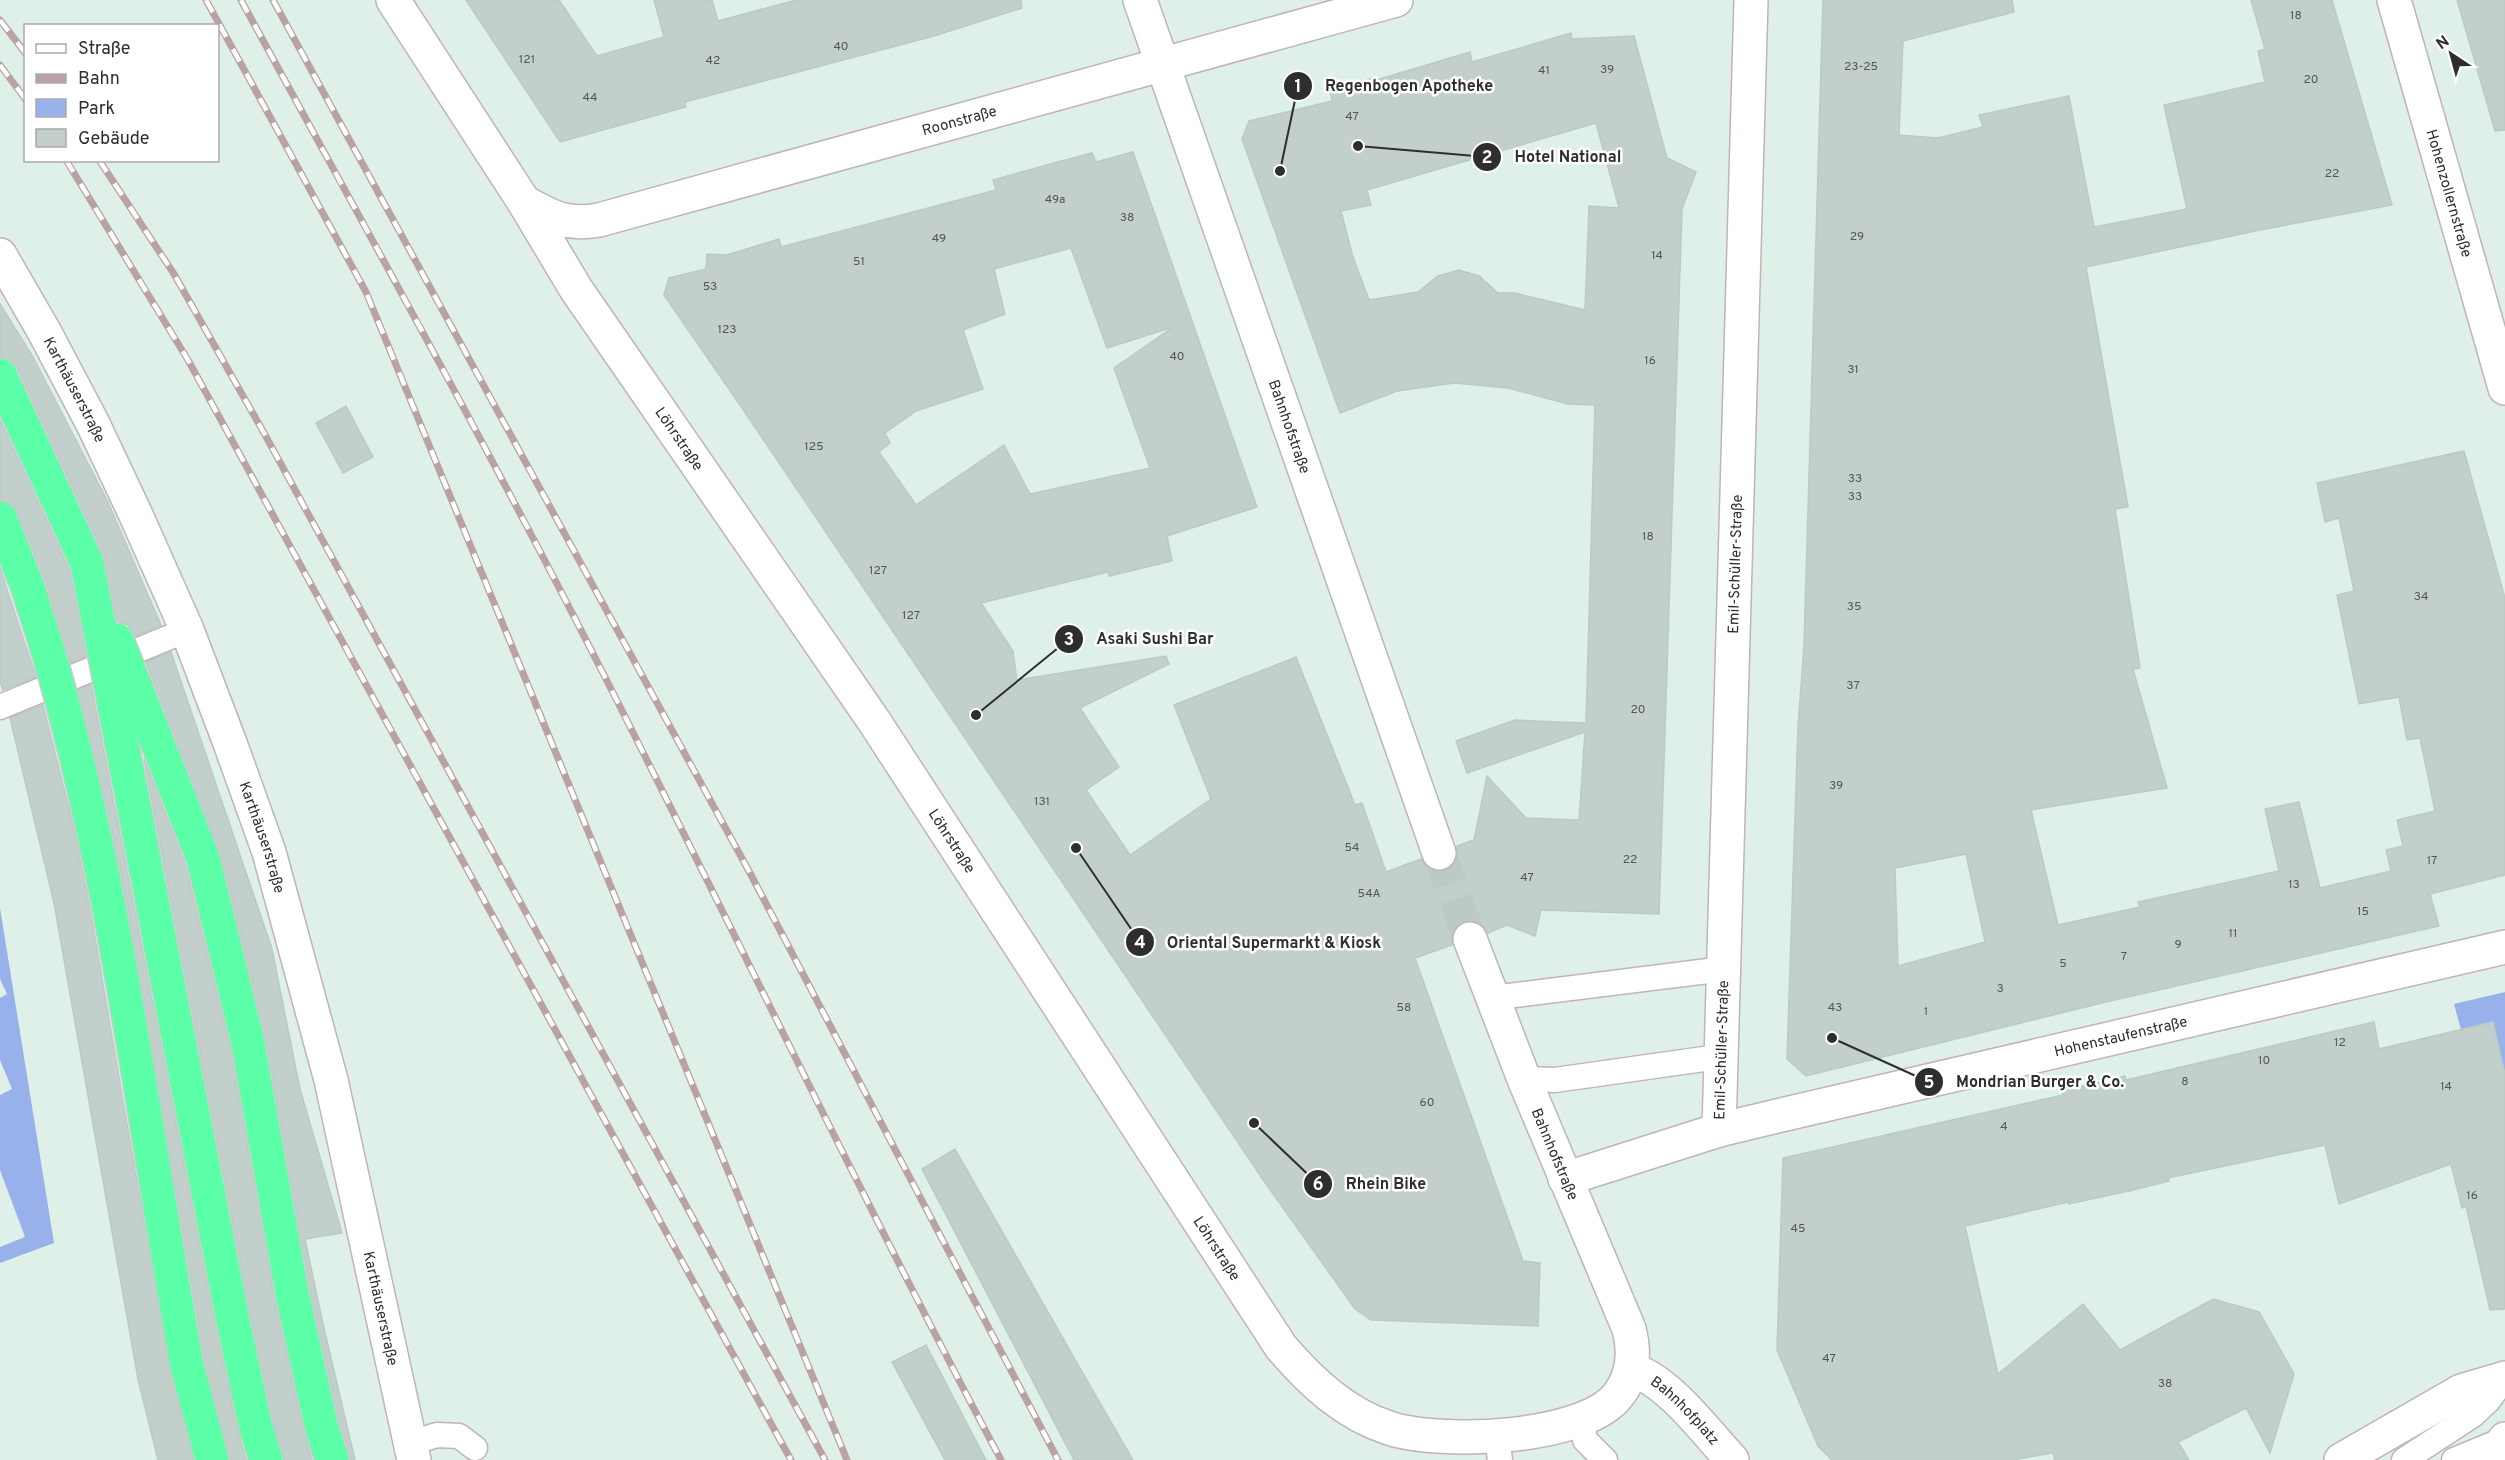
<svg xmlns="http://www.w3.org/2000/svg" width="2505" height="1460" viewBox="0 0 2505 1460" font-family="Overpass,sans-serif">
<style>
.green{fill:#98b1ea}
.building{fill:#c2cfca;stroke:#b8ccc6;stroke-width:1.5;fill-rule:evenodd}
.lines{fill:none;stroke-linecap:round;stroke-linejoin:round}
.street-tunnel{stroke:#bcc9c4;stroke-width:33;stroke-dasharray:33 16;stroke-linecap:butt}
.lane-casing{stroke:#c2b3b5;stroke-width:27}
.street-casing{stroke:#c2b3b5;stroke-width:36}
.secondary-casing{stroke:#c2b3b5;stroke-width:36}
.highway-casing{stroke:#cdcdcd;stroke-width:36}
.lane{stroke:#fff;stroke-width:24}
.street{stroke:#fff;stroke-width:33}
.secondary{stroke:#fff;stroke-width:33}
.highway{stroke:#5bffa8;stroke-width:33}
.rail-casing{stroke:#b9a1a4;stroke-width:7}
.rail{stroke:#fff;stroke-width:4.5;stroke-dasharray:14;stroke-linecap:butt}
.highway-bridge-casing{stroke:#cdcdcd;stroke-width:36;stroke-linecap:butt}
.highway-bridge{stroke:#5bffa8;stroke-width:33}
.labels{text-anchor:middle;stroke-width:5;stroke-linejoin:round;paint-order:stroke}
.number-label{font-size:12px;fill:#535655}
.street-label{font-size:15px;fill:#2e2e2e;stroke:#fff}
.leader{fill:none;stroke:#2e2e2e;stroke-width:2}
.callout-dot{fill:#2e2e2e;stroke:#fff;stroke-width:2}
.mark-label{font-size:18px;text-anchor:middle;font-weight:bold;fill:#fff}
.callout-label{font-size:16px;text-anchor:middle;font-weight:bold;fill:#2e2e2e;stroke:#fff;stroke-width:5;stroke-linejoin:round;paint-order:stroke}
</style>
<rect width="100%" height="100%" fill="#dff0e9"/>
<g class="green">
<polygon points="0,908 54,1243 0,1263 0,1247 25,1237 0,1170 0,1095 12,1089 0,1060 0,998 7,994 0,979"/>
<polygon points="2505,992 2505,1074 2493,1023 2461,1030 2454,1004"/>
</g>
<g class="building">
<polygon points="466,0 559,0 597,56 664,37 654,0 712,0 718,21 796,0 1021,0 1022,8 934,36 685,102 686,107 560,142"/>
<path d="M1823 0H2012L2014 12 1903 41 1899 135 1938 138 1983 127 1979 115 2069 96 2094 227 2187 209 2164 105 2265 82 2258 51 2265 49 2251 0H2332L2392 205 2260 230 2086 267 2128 507 2115 509 2140 668 2133 669 2167 788 2031 810 2058 925 2140 907 2138 902 2279 871 2265 809 2299 802 2320 888 2391 871 2386 850 2403 846 2397 820 2435 811 2420 738 2407 740 2399 697 2359 704 2337 595 2354 591 2339 518 2325 522 2317 483 2464 451 2505 598V875L2430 894 2439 926 2106 1002 1806 1076 1787 1059 1798 726 1804 646ZM1966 854 1985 942 1898 966 1895 868Z"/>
<polygon points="2457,0 2505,0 2505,130 2495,131"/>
<path d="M1571 33 1572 39 1634 36 1667 158 1696 172 1682 209 1659 914 1541 910 1535 936 1507 925 1488 933 1481 924 1473 921H1464L1455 928 1452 936V945L1415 958 1523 1261 1540 1263 1538 1326 1371 1320 1355 1309 1266 1184 740 405 664 295 669 278 706 269 707 254 727 255 779 239 781 247 996 190 993 180 1054 163 1092 153 1096 162 1133 152 1257 507 1167 536 1172 561 1109 576 1108 572 981 603 1013 651 1017 680 1166 656 1169 664 1080 708 1119 767 1086 790 1130 855 1211 799 1174 705 1296 657 1355 805 1362 803 1386 872 1421 859 1427 868 1435 871H1445L1454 865 1457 856V846L1474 840 1487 776 1526 818 1579 820 1585 732 1467 773 1456 741 1515 720 1586 723 1595 405 1568 404 1508 388 1454 383 1397 391 1340 413 1242 139 1249 121 1332 101 1330 90 1373 78V81L1470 52 1472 62ZM1596 123 1619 208 1589 206 1585 310 1515 293H1498L1479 276 1459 270 1438 276 1418 292 1369 300 1353 257 1341 211 1371 205 1367 190ZM1071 248 1107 348 1173 327 1114 368 1150 468 1030 494 1004 445 916 505 879 452 890 443 885 433 916 411 983 389 963 330 1005 314 994 269Z"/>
<polygon points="0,304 33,357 108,502 161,625 135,636 128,625 117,622 104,555 17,367 10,359 0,357"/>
<polygon points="346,406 373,457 343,473 316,423"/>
<polygon points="0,420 69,569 86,656 70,663 45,579 17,511 11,503 0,500"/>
<polygon points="0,568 36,677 3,690 0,682"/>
<polygon points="171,652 272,949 300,1089 342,1233 305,1239 323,1324 355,1460 350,1460 339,1420 310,1289 266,1039 221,854 146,662"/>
<polygon points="91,685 214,1320 237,1428 246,1460 230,1460 205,1362 128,907 109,815 78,690"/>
<polygon points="43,705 73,824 91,914 169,1369 193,1460 158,1460 138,1379 54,903 10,718"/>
<polygon points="144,759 185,864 230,1047 274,1297 303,1429 312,1460 284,1460 273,1419 250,1312"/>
<polygon points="2374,1022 2379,1049 2493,1022 2505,1074 2505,1309 2490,1310 2466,1206 2462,1208 2451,1164 2339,1204 2325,1145 2168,1178 2169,1181 2129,1191 2069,1204 2068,1202 1965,1226 1998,1374 2083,1304 2120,1350 2213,1299 2259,1312 2294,1374 2270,1453 2246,1408 2178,1442 2189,1460 2055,1460 2053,1453 2012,1460 1832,1460 1818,1446 1777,1350 1783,1158 2063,1095 2062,1091 2125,1076 2126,1080"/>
<polygon points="955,1149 1092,1389 1133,1460 1074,1460 922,1169"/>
<polygon points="926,1345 986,1460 945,1460 892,1362"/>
</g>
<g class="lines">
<polyline class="street-tunnel" points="1439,853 1470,939"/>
<defs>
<g id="lane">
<polyline points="0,707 187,630"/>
<polyline points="1492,998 1724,969"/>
<polyline points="1524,1079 1555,1080 1711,1058 1723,1053"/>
<polyline points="1581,1418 1585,1440 1605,1460"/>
<polyline points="1497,1437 1500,1460"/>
<polyline points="410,1443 437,1435 459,1436 475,1448"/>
<polyline points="2404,1460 2473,1415 2488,1401 2504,1379"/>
<polyline points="2454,1460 2505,1439"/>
</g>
<g id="street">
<path id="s1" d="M393 0 524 202 576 289 874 721 1281 1347C1311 1382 1345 1414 1389 1428 1439 1445 1586 1440 1619 1394 1634 1374 1635 1352 1629 1329L1524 1079 1470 939"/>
<path id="s2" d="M1140 0 1439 853"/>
<path id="s3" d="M524 202C552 217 566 226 599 220L1396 0"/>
<path id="s4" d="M0 255 45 333 93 424 135 513 187 630 230 743 269 852 331 1080 414 1460"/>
<path id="s5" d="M1719 1130 1751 0"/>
<path id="s6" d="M1565 1179 1719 1130 1777 1116 2505 947"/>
<path id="s7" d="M1631 1369C1670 1382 1704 1430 1732 1460"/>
<polyline points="2341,1460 2461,1391 2505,1378"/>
<polyline points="2491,1460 2505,1439"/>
</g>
<g id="secondary">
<path id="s8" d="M2394 0 2505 388"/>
</g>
<g id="highway">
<polyline points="0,375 87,563"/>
<polyline points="0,518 27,585 45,641"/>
<polyline points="248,1043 292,1293 321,1425 332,1460"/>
<polyline points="187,1366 212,1460"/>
</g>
</defs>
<use href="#lane" class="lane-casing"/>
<use href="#street" class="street-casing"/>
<use href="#secondary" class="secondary-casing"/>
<use href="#highway" class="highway-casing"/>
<use href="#lane" class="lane"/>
<use href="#street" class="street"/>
<use href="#secondary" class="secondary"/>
<use href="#highway" class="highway"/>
<defs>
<g id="rail">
<polyline points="206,0 366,292 847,1460"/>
<path d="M241 0C365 228 492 454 609 685 740 943 865 1204 1001 1460"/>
<polyline points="273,0 750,873 1058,1460"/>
<polyline points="0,20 26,54"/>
<polyline points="0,65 26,100"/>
<polyline points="66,160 188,360 791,1460"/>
<polyline points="99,160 174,274 264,433 825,1460"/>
</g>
</defs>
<use href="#rail" class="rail-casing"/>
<use href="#rail" class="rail"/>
<defs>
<g id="highway-bridge">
<polyline points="87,563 232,1316 255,1424 266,1460"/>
<polyline points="117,640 203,858 248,1043"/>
<path d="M45 641C116 877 143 1123 187 1366"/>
</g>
</defs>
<use href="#highway-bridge" class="highway-bridge-casing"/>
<use href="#highway-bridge" class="highway-bridge"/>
</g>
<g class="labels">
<g class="number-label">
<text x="2296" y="19">18</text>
<text x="841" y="50">40</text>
<text x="527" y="63">121</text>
<text x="713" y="64">42</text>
<text x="1861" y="70">23-25</text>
<text x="1607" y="73">39</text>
<text x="1544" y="74">41</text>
<text x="2311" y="83">20</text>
<text x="590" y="101">44</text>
<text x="1352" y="120">47</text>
<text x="2332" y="177">22</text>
<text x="1055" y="203">49a</text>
<text x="1127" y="221">38</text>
<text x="1857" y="240">29</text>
<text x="939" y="242">49</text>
<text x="1657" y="259">14</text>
<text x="859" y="265">51</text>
<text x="710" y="290">53</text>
<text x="727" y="333">123</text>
<text x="1177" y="360">40</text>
<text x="1650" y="364">16</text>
<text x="1853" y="373">31</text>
<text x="814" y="450">125</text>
<text x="1855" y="482">33</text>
<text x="1855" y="500">33</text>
<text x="1648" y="540">18</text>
<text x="878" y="574">127</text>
<text x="2421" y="600">34</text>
<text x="1854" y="610">35</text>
<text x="911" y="619">127</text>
<text x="1853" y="689">37</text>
<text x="1638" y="713">20</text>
<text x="1836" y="789">39</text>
<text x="1042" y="805">131</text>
<text x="1352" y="851">54</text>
<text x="1630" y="863">22</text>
<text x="2432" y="864">17</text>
<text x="1527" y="881">47</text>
<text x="2294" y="888">13</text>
<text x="1369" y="897">54A</text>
<text x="2363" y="915">15</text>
<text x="2233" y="937">11</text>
<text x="2178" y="948">9</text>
<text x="2124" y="960">7</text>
<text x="2063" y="967">5</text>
<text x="2000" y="992">3</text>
<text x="1404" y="1011">58</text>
<text x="1835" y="1011">43</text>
<text x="1926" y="1015">1</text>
<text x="2340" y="1046">12</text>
<text x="2264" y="1064">10</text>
<text x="2185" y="1085">8</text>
<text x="2446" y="1090">14</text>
<text x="1427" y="1106">60</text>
<text x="2004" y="1130">4</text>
<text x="2472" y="1199">16</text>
<text x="1798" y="1232">45</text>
<text x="1829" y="1362">47</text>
<text x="2165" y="1387">38</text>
</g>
<g class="street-label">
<text dy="5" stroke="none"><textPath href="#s3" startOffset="453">Roonstraße</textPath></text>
<text dy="5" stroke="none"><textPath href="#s8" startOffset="201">Hohenzollernstraße</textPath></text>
<text dy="5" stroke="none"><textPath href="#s4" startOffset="154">Karthäuserstraße</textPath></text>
<text dy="5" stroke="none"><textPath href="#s2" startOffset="452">Bahnhofstraße</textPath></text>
<text dy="5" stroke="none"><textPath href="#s1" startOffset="524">Löhrstraße</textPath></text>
<text dy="5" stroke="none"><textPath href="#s5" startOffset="566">Emil-Schüller-Straße</textPath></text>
<text dy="5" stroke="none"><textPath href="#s4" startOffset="640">Karthäuserstraße</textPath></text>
<text dy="5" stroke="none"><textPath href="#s1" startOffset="1010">Löhrstraße</textPath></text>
<text dy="5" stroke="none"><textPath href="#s6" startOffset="574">Hohenstaufenstraße</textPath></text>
<text dy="5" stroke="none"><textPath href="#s5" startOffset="80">Emil-Schüller-Straße</textPath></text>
<text transform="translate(1555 1154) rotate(67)" y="5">Bahnhofstraße</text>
<text dy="5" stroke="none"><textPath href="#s1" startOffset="1496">Löhrstraße</textPath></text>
<text dy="5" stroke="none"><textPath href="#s4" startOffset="1126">Karthäuserstraße</textPath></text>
<text dy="5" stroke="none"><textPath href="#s7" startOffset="69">Bahnhofplatz</textPath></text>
</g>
</g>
<path class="leader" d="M1280 171L1298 86M1358 146L1487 157M976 715L1069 639M1076 848L1140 942M1832 1038L1929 1082M1254 1123L1318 1184"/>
<g class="callout-dot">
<circle cx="1280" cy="171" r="6"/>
<circle cx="1358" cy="146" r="6"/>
<circle cx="976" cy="715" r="6"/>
<circle cx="1076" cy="848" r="6"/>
<circle cx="1832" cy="1038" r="6"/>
<circle cx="1254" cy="1123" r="6"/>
<circle cx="1298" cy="86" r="15"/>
<circle cx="1487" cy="157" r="15"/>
<circle cx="1069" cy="639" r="15"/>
<circle cx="1140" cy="942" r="15"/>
<circle cx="1929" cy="1082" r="15"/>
<circle cx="1318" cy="1184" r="15"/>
</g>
<g class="mark-label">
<text x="1298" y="92">1</text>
<text x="1487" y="163">2</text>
<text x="1069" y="645">3</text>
<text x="1140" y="948">4</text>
<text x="1929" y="1088">5</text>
<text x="1318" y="1190">6</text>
</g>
<g class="callout-label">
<text x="1409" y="91">Regenbogen Apotheke</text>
<text x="1568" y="162">Hotel National</text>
<text x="1155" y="644">Asaki Sushi Bar</text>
<text x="1274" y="948">Oriental Supermarkt &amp; Kiosk</text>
<text x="2040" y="1087">Mondrian Burger &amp; Co.</text>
<text x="1386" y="1189">Rhein Bike</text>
</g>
<rect x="24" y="24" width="195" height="138" fill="#ffffff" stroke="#ababab" stroke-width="1.5"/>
<rect x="36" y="44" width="30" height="9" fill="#ffffff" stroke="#ababab" stroke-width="1.5"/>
<text x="78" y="54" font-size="18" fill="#2e2e2e">Straße</text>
<rect x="36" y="74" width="30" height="9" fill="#b9a1a4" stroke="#ababab" stroke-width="1.5"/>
<text x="78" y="84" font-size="18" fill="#2e2e2e">Bahn</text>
<rect x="36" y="99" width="30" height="18" fill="#98b1ea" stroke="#ababab" stroke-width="1.5"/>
<text x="78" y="114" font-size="18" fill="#2e2e2e">Park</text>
<rect x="36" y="129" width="30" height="18" fill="#c2cfca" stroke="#ababab" stroke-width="1.5"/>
<text x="78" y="144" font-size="18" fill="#2e2e2e">Gebäude</text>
<g transform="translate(2451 54) rotate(324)" stroke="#ffffff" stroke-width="4.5" paint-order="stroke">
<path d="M0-4.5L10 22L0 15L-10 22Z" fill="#2e2e2e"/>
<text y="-9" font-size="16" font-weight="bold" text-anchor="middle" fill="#2e2e2e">N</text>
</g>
</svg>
